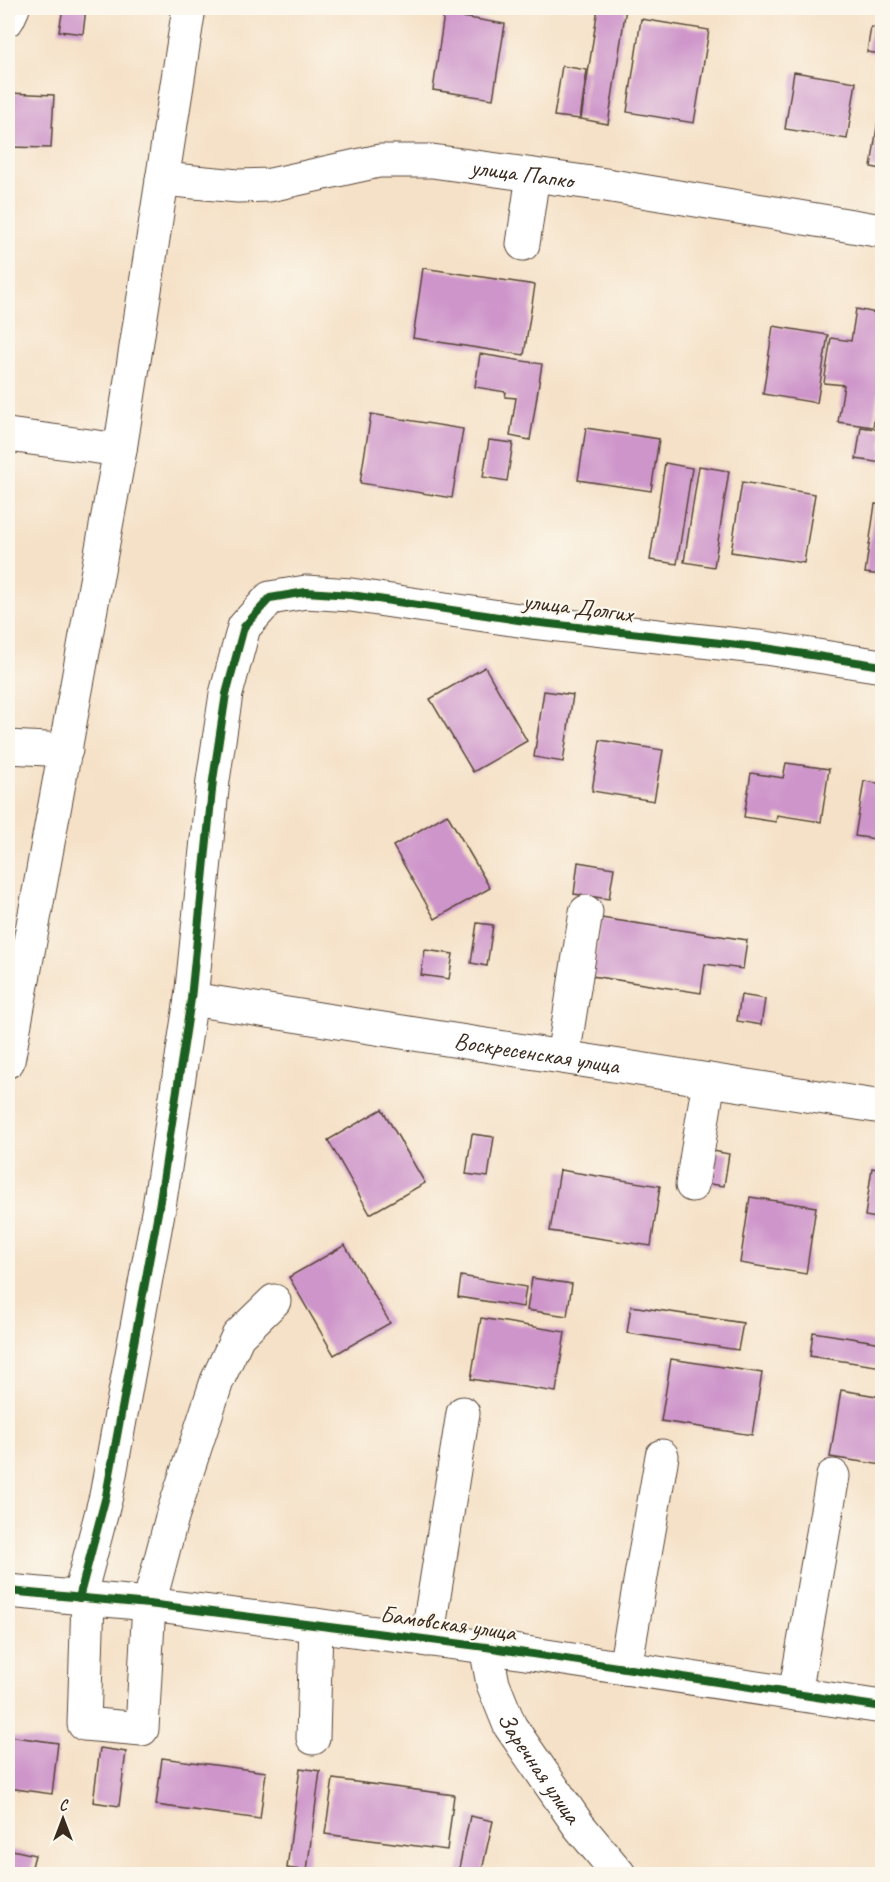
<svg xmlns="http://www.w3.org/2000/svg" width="890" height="1882" viewBox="0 0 890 1882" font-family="Caveat,sans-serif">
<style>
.building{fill:#ce95ca}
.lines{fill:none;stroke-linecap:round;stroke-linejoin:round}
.minor-casing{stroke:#574537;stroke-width:35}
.major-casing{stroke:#574537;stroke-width:35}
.minor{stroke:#fff;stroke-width:33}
.major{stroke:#fff;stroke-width:33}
.cycleway-casing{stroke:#fbf7ec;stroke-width:11}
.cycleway{stroke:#1b5e20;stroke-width:8}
.labels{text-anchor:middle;stroke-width:4.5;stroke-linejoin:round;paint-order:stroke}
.street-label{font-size:24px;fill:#3b2a1e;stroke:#fbf7ec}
</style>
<rect width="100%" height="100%" fill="#fbf7ec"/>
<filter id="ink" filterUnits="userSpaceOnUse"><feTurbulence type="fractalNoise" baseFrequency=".0167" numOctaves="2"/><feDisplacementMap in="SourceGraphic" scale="12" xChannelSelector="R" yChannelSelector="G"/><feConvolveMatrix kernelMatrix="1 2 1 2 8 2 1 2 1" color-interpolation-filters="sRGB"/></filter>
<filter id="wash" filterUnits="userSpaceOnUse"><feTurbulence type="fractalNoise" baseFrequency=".008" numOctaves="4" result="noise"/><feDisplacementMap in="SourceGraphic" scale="24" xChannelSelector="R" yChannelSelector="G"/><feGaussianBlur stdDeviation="1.35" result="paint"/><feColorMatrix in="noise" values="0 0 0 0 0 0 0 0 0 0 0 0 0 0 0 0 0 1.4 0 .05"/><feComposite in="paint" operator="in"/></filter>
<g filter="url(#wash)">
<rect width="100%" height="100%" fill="#f5e1c7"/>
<g id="blocks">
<g class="building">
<polygon points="63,8 86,8 83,34 59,31"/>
<polygon points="598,8 626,8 608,124 581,119"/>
<polygon points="444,14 505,24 493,99 433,90"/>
<polygon points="641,19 709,30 694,123 627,112"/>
<polygon points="871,27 882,29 882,54 867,52"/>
<polygon points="562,66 587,70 580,119 554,116"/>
<polygon points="794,72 856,82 847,139 785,129"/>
<polygon points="8,93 54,95 51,148 8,147"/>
<polygon points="881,100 882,100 882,169 871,167"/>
<polygon points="8,221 14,222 9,265 8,265"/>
<polygon points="423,268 535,285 524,355 413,338"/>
<polygon points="856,309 882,314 882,367 873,427 838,422 844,385 824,383 831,338 851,341"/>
<polygon points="773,326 828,335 817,403 763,394"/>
<polygon points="480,354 542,364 530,440 510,436 516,398 505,397 506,392 475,387"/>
<polygon points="371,414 463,429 452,498 360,483"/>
<polygon points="861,427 882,430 882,463 856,459"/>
<polygon points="586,428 659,439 651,491 578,480"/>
<polygon points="489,440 513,443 507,481 483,477"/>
<polygon points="665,463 692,468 677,564 650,560"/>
<polygon points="699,466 729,471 714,567 684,562"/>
<polygon points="742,482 815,494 804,563 731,552"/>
<polygon points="875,504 882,505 882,575 865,573"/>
<polygon points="485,667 527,741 473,772 430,699"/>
<polygon points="544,691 573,695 563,762 534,757"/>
<polygon points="600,740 663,750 654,801 592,791"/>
<polygon points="786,763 829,769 821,822 777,815 776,822 744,817 751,773 783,778"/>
<polygon points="864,781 882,784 882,840 855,836"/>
<polygon points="447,814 490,888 435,919 393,846"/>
<polygon points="578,862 614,868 609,899 574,894"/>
<polygon points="601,918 747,940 743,969 705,964 701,993 592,976"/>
<polygon points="477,923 493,925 487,966 471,963"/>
<polygon points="425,950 453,954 449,979 421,975"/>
<polygon points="741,995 765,999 761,1025 737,1021"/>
<polygon points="382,1109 425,1183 370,1214 328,1140"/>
<polygon points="472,1134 494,1137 488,1177 466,1174"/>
<polygon points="708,1150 729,1154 724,1186 703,1183"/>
<polygon points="872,1168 882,1170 882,1219 865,1216"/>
<polygon points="560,1170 660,1186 651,1246 550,1231"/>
<polygon points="750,1197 816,1207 806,1274 740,1263"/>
<polygon points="345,1245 390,1323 334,1355 289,1277"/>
<polygon points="461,1276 526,1287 523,1307 458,1297"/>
<polygon points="532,1278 572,1284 567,1316 527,1310"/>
<polygon points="631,1306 743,1323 738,1350 627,1333"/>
<polygon points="481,1318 565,1332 556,1392 471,1379"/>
<polygon points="813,1332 882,1343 882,1367 810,1356"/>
<polygon points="671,1359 762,1373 752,1435 661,1421"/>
<polygon points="841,1390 882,1397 882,1465 830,1457"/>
<polygon points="8,1736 58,1743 52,1794 8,1788"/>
<polygon points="100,1748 126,1752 119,1806 93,1802"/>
<polygon points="162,1758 266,1772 260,1819 156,1805"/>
<polygon points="300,1768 320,1771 307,1871 287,1868"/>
<polygon points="333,1779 454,1795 447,1850 325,1834"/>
<polygon points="470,1816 493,1821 481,1874 458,1873"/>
<polygon points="8,1849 35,1855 30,1874 8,1874"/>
</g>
</g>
</g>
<g filter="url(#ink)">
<use href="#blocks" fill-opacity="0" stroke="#574537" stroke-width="1.5"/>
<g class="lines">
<defs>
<g id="minor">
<polyline points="8,19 13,8"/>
<path id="s1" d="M162 179 238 186 270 185 379 161H432L606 185 882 231"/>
<polyline points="523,244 533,175"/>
<polyline points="8,435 120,450"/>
<polyline points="8,747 66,750"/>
<path id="s2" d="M191 999 882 1107"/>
<polyline points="563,1057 586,912"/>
<polyline points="692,1185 709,1080"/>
<polyline points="8,1591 149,1604 486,1647 882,1707"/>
<polyline points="79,1598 106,1496 159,1207 191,999 213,780 226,694 244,627 270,598 306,592 351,595 532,622 765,648 882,666"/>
<polyline points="88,1599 84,1724 142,1729 149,1604 172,1517 217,1381 238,1336 274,1301"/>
<polyline points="427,1640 463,1413"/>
<path id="s3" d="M486 1647 493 1684 510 1726 579 1826 619 1874"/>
<polyline points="625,1668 662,1456"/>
<polyline points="795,1694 833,1476"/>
<polyline points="313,1738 316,1625"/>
</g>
<polyline id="major" points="8,1061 120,450 189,8"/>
</defs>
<use href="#minor" class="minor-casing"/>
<use href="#major" class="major-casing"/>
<use href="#minor" class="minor"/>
<use href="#major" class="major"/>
<defs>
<g id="cycleway">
<polyline points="8,1591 149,1604 486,1647 882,1707"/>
<polyline points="79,1598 106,1496 159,1207 191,999 213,780 226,694 244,627 270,598 306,592 351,595 532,622 765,648 882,666"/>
</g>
</defs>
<use href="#cycleway" class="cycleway-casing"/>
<use href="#cycleway" class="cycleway"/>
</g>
</g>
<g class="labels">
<g class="street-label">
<text dy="8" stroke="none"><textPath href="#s1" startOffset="364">улица Папко</textPath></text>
<text transform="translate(578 607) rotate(7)" y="8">улица Долгих</text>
<text dy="8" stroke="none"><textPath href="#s2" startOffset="350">Воскресенская улица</textPath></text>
<text transform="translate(448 1623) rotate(8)" y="8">Бамовская улица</text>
<text dy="8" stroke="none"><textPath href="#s3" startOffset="134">Заречная улица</textPath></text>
</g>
</g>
<rect width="890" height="1882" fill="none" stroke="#fbf7ec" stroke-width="30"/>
<g transform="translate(63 1819)" stroke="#fbf7ec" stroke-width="4.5" paint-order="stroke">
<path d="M0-4.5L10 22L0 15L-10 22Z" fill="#3b2a1e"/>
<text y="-9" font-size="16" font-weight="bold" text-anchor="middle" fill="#3b2a1e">С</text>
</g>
</svg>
